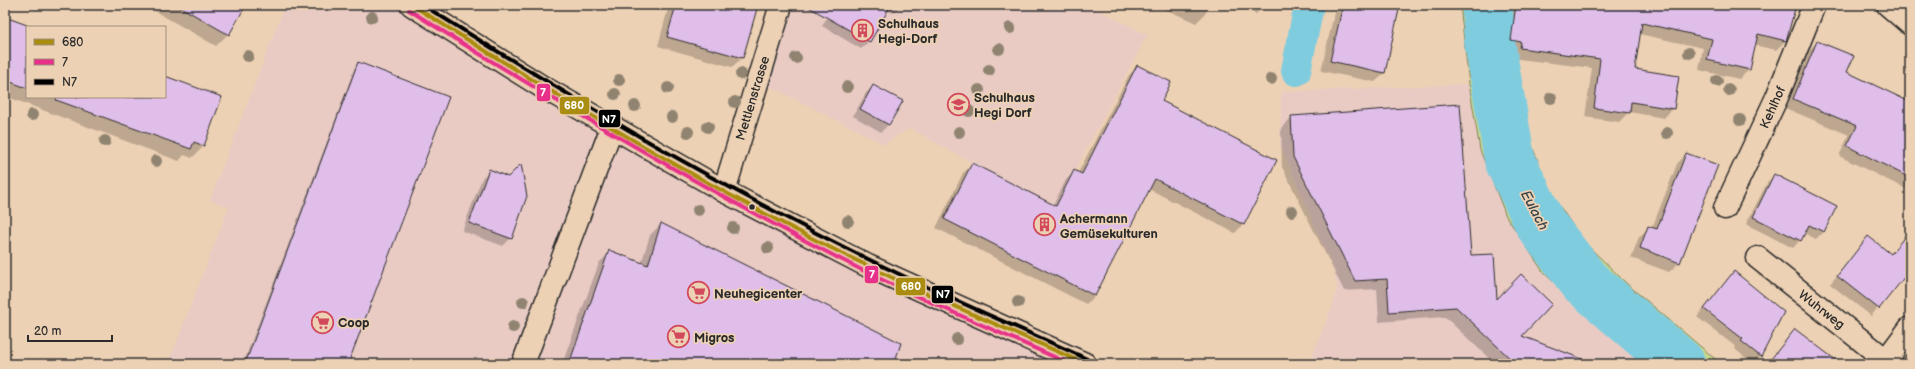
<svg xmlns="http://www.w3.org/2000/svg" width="1915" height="369" viewBox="0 0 1915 369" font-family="'Balsamiq Sans',sans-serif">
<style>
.built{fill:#e9cbc4}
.green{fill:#cbd98d;stroke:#7b825c}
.shadow{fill:#0003}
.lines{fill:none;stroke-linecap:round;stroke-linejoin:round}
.canal{stroke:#80ccdf;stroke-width:30}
.river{stroke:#80ccdf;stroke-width:51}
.building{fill:#dfbeea;stroke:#2b2b2b}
.minor-casing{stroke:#2b2b2b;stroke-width:25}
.major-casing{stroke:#2b2b2b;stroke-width:25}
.minor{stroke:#edd1b4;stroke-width:22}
.major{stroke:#edd1b4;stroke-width:22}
.bus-1-casing{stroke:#edd1b4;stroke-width:7}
.bus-2-casing{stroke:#edd1b4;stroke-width:7}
.bus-3-casing{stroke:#edd1b4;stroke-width:7}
.bus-1{stroke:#aa8c11;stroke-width:4}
.bus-2{stroke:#e73089;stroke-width:4}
.bus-3{stroke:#000;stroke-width:4}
.tree{fill:#908471}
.bus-dot{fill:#2b2b2b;stroke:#edd1b4;stroke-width:1.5}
.labels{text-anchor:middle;stroke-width:3.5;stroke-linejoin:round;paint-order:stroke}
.poi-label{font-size:13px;font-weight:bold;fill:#2b2b2b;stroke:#edd1b4;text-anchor:start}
.street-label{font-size:13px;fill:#2b2b2b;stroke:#edd1b4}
.water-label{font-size:14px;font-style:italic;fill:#384346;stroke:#edd1b4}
.line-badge{stroke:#edd1b4;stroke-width:1.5}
.badge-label{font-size:11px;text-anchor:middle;font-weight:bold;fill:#fff}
</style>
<rect width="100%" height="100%" fill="#edd1b4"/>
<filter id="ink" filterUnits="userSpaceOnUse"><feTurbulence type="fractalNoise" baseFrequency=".025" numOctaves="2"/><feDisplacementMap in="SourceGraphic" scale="8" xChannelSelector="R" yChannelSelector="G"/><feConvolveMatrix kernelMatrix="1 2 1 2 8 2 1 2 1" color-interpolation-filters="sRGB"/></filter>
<g filter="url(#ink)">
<g class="built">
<polygon points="285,5 412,5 681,166 1085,364 168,364 229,207 210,200"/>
<polygon points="781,5 1089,5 1147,35 1056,206 972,163 910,128 884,144 757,80"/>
<polygon points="1469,84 1480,150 1544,273 1642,364 1309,364 1334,302 1337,287 1334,271 1280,144 1281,92"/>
</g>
<polygon class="green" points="1460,5 1503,5 1507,42 1527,133 1550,192 1584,242 1627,284 1721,364 1642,364 1544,273 1506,216 1480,150 1469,84"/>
<g class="shadow">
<polygon points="144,5 245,5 228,34 216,46"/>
<polygon points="669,5 746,5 756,8 742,58 732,67 658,46"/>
<polygon points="834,5 901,5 893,13 887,10 869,41 861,49 822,26"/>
<polygon points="1156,5 1217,5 1214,8 1209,6 1205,14 1196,23"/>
<polygon points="1235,5 1265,5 1256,14"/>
<polygon points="1336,5 1399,5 1385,73 1375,82 1321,71"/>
<polygon points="1499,5 1794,5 1785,41 1776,50 1754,45 1749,70 1739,79 1699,70 1703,48 1639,34 1634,70 1673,108 1664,118 1629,112 1619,122 1585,117 1592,68 1511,58 1512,51 1502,49 1506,23 1497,22"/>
<polygon points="5,18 29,27 27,27 27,97 165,97 165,77 204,146 192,158 184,155 179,161 5,96"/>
<polygon points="1817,42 1846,72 1910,104 1910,191 1839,156 1849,135 1785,108 1808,51"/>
<polygon points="358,63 347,364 243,364 355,67"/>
<polygon points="1138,66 1243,224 1235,233 1149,189 1095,296 1086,304 936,228 963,173 972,165 1053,205 1066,180 1075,171 1078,173 1129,75"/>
<polygon points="873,86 901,101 888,125 881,132 853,116 866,93"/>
<polygon points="1292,117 1470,256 1520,337 1593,364 1495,364 1445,317 1379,322 1377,289 1344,291 1282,167 1281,128"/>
<polygon points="1686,154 1716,165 1679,263 1669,272 1631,258 1639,237 1649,227 1652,228 1677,164"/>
<polygon points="489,171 508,178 511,238 503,246 462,231 482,178"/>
<polygon points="1774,175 1836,206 1823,232 1816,239 1804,233 1800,240 1793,248 1746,224 1767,183"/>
<polygon points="661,224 893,364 562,364 599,263 610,252 641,264 650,235"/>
<polygon points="1910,229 1910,275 1906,279 1903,277 1871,316 1830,284 1868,238 1890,255"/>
<polygon points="1734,272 1761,356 1753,364 1735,349 1736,347 1697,317"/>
<polygon points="1795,330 1838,364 1767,364"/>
</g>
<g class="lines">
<polyline class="canal" points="1296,71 1309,5"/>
<polyline class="river" points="1487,5 1490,45 1510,161 1541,225 1585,282 1680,364"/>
</g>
<g class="building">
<polygon points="177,5 246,5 229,35"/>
<polygon points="676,5 758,5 743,58 667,37"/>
<polygon points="805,5 891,5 870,42"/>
<polygon points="1343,5 1400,5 1385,73 1330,61"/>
<polygon points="1516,5 1796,5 1786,41 1758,34 1750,70 1707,60 1712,39 1642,23 1635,69 1679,76 1674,109 1631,102 1630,113 1594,108 1600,59 1520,48 1521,42 1511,40"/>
<polygon points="5,17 27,25 27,88 5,80"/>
<polygon points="1817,41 1854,56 1847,72 1910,102 1910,178 1847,146 1857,126 1793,99"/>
<polygon points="358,62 449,97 348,364 245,364"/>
<polygon points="1137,65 1171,82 1162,101 1277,160 1244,225 1155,179 1095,296 944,219 972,163 1056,206 1074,170 1082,174"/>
<polygon points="165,76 222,97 204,146 194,142 191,149 56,100 57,97 165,97"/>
<polygon points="873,85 903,101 889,125 860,109"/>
<polygon points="1460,104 1471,255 1494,254 1497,299 1521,274 1552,304 1522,336 1590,362 1589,364 1516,364 1456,307 1389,312 1387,279 1355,281 1293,157 1291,116"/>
<polygon points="1686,153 1718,165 1680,263 1640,248 1648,226 1657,229"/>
<polygon points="521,164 527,196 512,239 469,223 489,169 508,177"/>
<polygon points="1774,174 1837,206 1824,232 1809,225 1801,241 1753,217"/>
<polygon points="661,223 901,343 894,364 569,364 609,250 648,265"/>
<polygon points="1910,230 1910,270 1879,309 1837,276 1868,236 1891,254"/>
<polygon points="1734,271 1784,312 1761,357 1741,341 1743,339 1704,309"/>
<polygon points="1795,329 1841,364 1767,364"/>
</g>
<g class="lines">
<defs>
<g id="minor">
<polyline points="1888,5 1910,24"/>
<polyline points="724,191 781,5"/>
<polyline points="1725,208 1777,97 1814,5"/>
<polyline points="1758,258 1886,360 1910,328"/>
<polyline points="523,364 612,127"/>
</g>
<polyline id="major" points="412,5 541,86 724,191 868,266 1085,364"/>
</defs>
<use href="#minor" class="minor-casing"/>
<use href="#major" class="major-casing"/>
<use href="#minor" class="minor"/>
<use href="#major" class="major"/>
<defs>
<path id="bus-1" d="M412 5C560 98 710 190 868 266 939 301 1013 331 1085 364"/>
<path id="bus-2" d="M409 10C557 103 707 192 864 271 931 304 1002 333 1070 364"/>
<path id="bus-3" d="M423 5C568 96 716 185 870 260 941 295 1015 326 1087 359"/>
</defs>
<use href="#bus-1" class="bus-1-casing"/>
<use href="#bus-2" class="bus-2-casing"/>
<use href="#bus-3" class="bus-3-casing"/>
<use href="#bus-1" class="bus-1"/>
<use href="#bus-2" class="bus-2"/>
<use href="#bus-3" class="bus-3"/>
</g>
<g class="tree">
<circle cx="372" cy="17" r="6"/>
<circle cx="1010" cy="28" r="6"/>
<circle cx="999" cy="49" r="6"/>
<circle cx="1689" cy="53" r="6"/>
<circle cx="248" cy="56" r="6"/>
<circle cx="796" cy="58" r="6"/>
<circle cx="989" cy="70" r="6"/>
<circle cx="741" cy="74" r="6"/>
<circle cx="1271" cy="79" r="6"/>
<circle cx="619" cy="80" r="6"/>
<circle cx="1717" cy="81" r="6"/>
<circle cx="847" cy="87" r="6"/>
<circle cx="668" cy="88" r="6"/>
<circle cx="979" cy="90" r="6"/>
<circle cx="1729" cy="90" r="6"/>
<circle cx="615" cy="94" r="6"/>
<circle cx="1551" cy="98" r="6"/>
<circle cx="735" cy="102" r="6"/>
<circle cx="635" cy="106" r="6"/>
<circle cx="969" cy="111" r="6"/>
<circle cx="32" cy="115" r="6"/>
<circle cx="672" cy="117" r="6"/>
<circle cx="1740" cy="120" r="6"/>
<circle cx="708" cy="127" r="6"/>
<circle cx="688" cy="132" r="6"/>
<circle cx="959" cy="132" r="6"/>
<circle cx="1667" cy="133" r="6"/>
<circle cx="105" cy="141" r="6"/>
<circle cx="156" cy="161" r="6"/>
<circle cx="698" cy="210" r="6"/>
<circle cx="1292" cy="211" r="6"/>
<circle cx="848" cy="221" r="6"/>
<circle cx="733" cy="228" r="6"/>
<circle cx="768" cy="248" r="6"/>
<circle cx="523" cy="302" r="6"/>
<circle cx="1018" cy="302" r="6"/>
<circle cx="513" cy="327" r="6"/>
<circle cx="957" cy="339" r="6"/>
</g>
</g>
<defs>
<symbol id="building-ring" viewBox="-11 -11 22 22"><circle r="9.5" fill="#edd1b4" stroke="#d1495b" stroke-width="1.5"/><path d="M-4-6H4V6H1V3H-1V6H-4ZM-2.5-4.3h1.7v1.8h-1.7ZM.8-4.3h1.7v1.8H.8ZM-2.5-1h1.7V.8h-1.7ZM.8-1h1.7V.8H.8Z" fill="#d1495b"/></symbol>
<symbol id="school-ring" viewBox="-11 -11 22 22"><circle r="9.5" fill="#edd1b4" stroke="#d1495b" stroke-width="1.5"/><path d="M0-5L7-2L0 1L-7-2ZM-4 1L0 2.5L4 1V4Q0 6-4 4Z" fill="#d1495b"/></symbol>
<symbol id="supermarket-ring" viewBox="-11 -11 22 22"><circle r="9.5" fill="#edd1b4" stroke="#d1495b" stroke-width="1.5"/><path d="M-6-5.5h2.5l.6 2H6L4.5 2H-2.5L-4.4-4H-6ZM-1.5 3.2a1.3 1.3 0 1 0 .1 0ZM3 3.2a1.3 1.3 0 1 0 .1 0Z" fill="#d1495b"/></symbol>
</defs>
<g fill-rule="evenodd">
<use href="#building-ring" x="850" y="18" width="25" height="25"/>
<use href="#school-ring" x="946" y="92" width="25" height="25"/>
<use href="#building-ring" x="1032" y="212" width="25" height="25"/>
<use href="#supermarket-ring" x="686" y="280" width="25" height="25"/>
<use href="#supermarket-ring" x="310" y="310" width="25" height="25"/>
<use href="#supermarket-ring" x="666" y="324" width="25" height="25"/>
</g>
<circle class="bus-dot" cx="752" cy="207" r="3.5"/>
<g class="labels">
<g class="poi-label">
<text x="878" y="28">Schulhaus<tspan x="878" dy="15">Hegi-Dorf</tspan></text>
<text x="974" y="102">Schulhaus<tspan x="974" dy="15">Hegi Dorf</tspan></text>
<text x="1060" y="223">Achermann<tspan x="1060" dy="15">Gemüsekulturen</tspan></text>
<text x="714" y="298">Neuhegicenter</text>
<text x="338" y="327">Coop</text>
<text x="694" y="342">Migros</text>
</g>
<g class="street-label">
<text transform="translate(752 98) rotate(-73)" y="5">Mettlenstrasse</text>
<text transform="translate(1772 107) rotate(-66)" y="5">Kehlhof</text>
<text transform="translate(1822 309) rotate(38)" y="5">Wuhrweg</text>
</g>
<g class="water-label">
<text transform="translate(1535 210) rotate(62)" y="5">Eulach</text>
</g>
</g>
<g class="line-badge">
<rect x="536" y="83" width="15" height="19" rx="4" fill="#e73089"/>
<rect x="559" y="96" width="31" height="19" rx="4" fill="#aa8c11"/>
<rect x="598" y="109" width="23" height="19" rx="4" fill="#000"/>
<rect x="864" y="265" width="15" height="19" rx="4" fill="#e73089"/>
<rect x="895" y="277" width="31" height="19" rx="4" fill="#aa8c11"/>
<rect x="931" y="285" width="23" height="19" rx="4" fill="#000"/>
</g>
<g class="badge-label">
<text x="543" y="96">7</text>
<text x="574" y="109">680</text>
<text x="609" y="123">N7</text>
<text x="872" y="278">7</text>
<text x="911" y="290">680</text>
<text x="943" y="298">N7</text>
</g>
<rect width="1915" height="369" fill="none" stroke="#edd1b4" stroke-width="20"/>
<rect x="10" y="10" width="1895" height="349" fill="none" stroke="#2b2b2b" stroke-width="1.5" filter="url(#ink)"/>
<rect x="26" y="26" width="140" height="72" fill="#edd1b4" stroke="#9f8f7d"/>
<rect x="34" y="39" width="20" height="6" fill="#aa8c11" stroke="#9f8f7d"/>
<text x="62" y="46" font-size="12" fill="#2b2b2b">680</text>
<rect x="34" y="59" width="20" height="6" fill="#e73089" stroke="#9f8f7d"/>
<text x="62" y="66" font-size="12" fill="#2b2b2b">7</text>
<rect x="34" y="79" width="20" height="6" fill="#000000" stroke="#9f8f7d"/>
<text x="62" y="86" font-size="12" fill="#2b2b2b">N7</text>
<path d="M28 335v6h84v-6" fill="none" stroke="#2b2b2b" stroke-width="2"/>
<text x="34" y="335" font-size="12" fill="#2b2b2b" stroke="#edd1b4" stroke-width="3" paint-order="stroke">20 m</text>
</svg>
